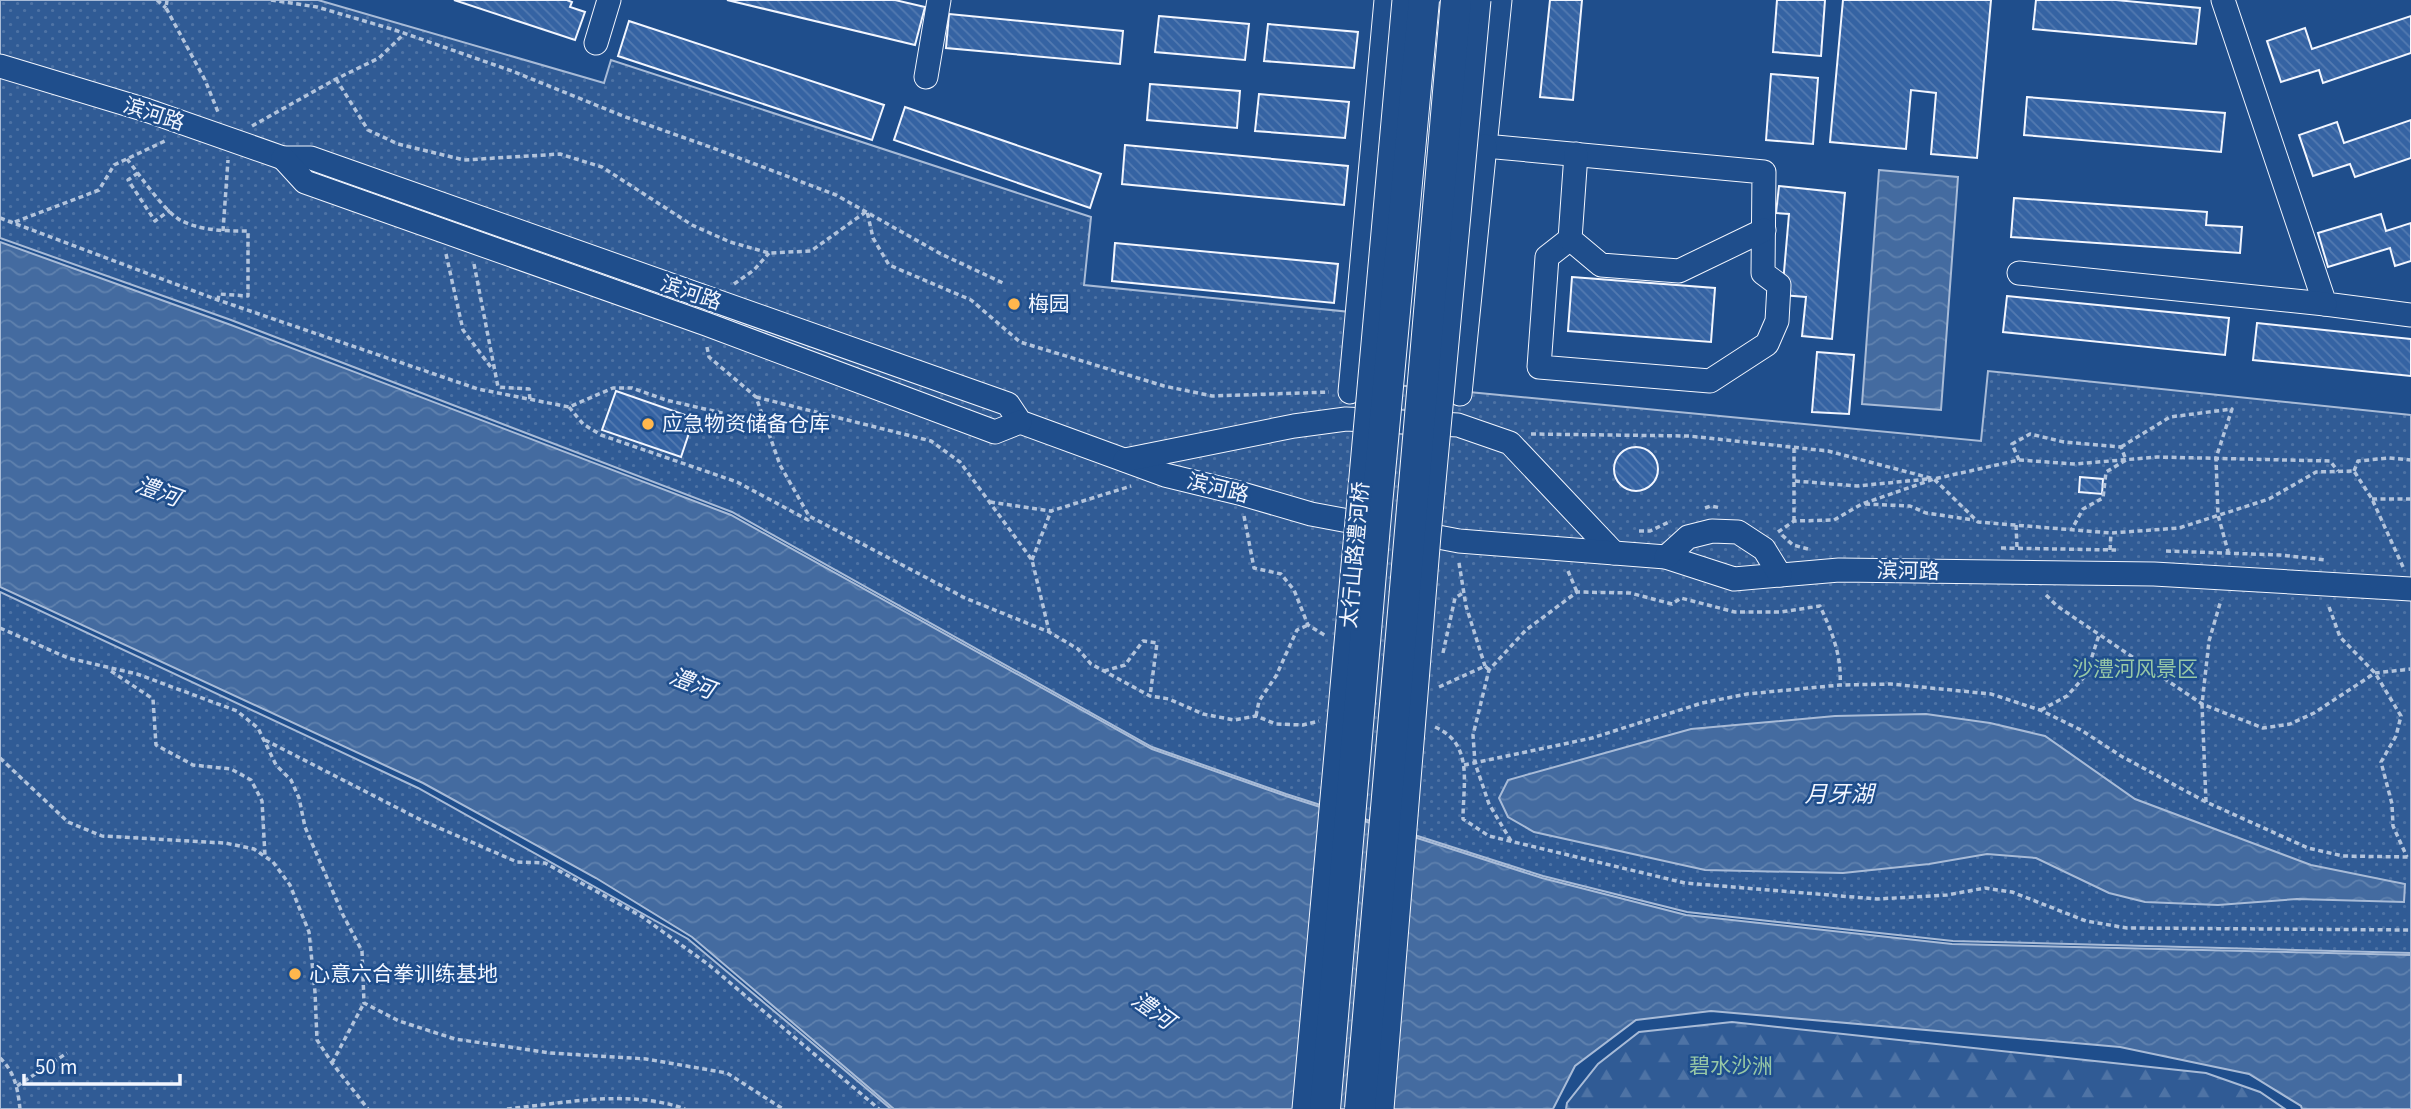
<svg xmlns="http://www.w3.org/2000/svg" width="2411" height="1109" viewBox="0 0 2411 1109" font-family="'Source Sans 3','Noto Sans SC',sans-serif">
<style>
.forest{fill:url(#forest-firs);stroke:#a8bbd7;stroke-width:2}
.park{fill:url(#park-dots);stroke:#a8bbd7;stroke-width:2}
.water{fill:url(#water-waves);stroke:#a8bbd7;stroke-width:2}
.building{fill:url(#building-back-hatch);stroke:#f2f6ff;stroke-width:2}
.lines{fill:none;stroke-linecap:round;stroke-linejoin:round}
.minor-casing{stroke:#f2f6ff;stroke-width:25}
.path{stroke:#b3c4dc;stroke-width:3.5;stroke-dasharray:5 3.5;stroke-linecap:butt}
.minor{stroke:#1f4e8c;stroke-width:23}
.minor-bridge-casing{stroke:#f2f6ff;stroke-width:25;stroke-linecap:butt}
.major-bridge-casing{stroke:#f2f6ff;stroke-width:32;stroke-linecap:butt}
.minor-bridge{stroke:#1f4e8c;stroke-width:23}
.major-bridge{stroke:#1f4e8c;stroke-width:30}
.poi-dot{fill:#ffb74d;stroke:#1f4e8c;stroke-width:2.5}
.labels{text-anchor:middle;stroke-width:5;stroke-linejoin:round;paint-order:stroke}
.street-label{font-size:21px;fill:#f2f6ff;stroke:#1f4e8c}
.poi-label{font-size:21px;fill:#f2f6ff;stroke:#1f4e8c;text-anchor:start}
.park-label{font-size:21px;fill:#97c8a6;stroke:#1f4e8c}
.water-label{font-size:23px;font-style:italic;fill:#f2f6ff;stroke:#1f4e8c}
</style>
<defs>
<pattern id="forest-firs" width="22" height="20" patternUnits="userSpaceOnUse" patternTransform="scale(1.75)"><rect width="22" height="20" fill="#305b95"/><path d="M5 1l3.5 6h-7zM16 11l3.5 6h-7z" fill="#4e73a5"/></pattern>
<pattern id="park-dots" width="8" height="8" patternUnits="userSpaceOnUse" patternTransform="scale(1.75)"><rect width="8" height="8" fill="#305b95"/><path d="M2 2h.1M6 6h.1" fill="none" stroke="#4e73a5" stroke-width="1.8" stroke-linecap="round"/></pattern>
<pattern id="water-waves" width="16" height="10" patternUnits="userSpaceOnUse" patternTransform="scale(1.75)"><rect width="16" height="10" fill="#446ba0"/><path d="M0 5q4-4 8 0t8 0" fill="none" stroke="#5f81ae"/></pattern>
<pattern id="building-back-hatch" width="6" height="6" patternUnits="userSpaceOnUse" patternTransform="scale(1.75)"><rect width="6" height="6" fill="#3563a3"/><path d="M-1 5l2 2M0 0l6 6M5-1l2 2" fill="none" stroke="#537ab1"/></pattern>
</defs>
<rect width="100%" height="100%" fill="#1f4e8c"/>
<polygon class="forest" points="1732,1022 2206,1073 2260,1092 2285,1109 1566,1109 1567,1103 1598,1064 1639,1032"/>
<g class="park">
<polygon points="0,0 318,0 604,83 611,60 1091,217 1084,285 1350,312 1344,380 1981,441 1988,371 2411,415 2411,953 1953,941 1687,912 1543,876 1286,794 1152,747 732,512 231,320 0,238"/>
<polygon points="0,592 418,788 688,939 891,1109 0,1109"/>
</g>
<g class="water">
<polygon points="1879,170 1958,177 1941,410 1862,404"/>
<polygon points="0,242 231,325 731,515 1152,749 1286,796 1542,878 1686,915 1952,944 2411,955 2411,1109 2302,1109 2301,1106 2249,1074 2120,1047 1711,1011 1636,1020 1575,1066 1553,1109 894,1109 692,937 596,878 423,783 0,587"/>
<polygon points="1926,714 1990,723 2045,736 2135,799 2311,865 2405,884 2404,902 2297,899 2218,905 2145,902 2109,893 2036,858 1987,854 1929,864 1843,873 1705,870 1534,832 1508,817 1499,798 1508,780 1691,729 1835,716"/>
</g>
<g class="building">
<polygon points="454,0 567,0 572,2 570,7 585,12 575,40"/>
<polygon points="727,0 895,0 925,7 915,45"/>
<polygon points="1550,0 1582,0 1573,100 1540,97"/>
<polygon points="1777,0 1825,0 1821,56 1773,52"/>
<polygon points="1843,0 1991,0 1977,158 1931,154 1936,93 1911,90 1906,149 1830,142"/>
<polygon points="2036,0 2116,0 2200,8 2196,44 2033,29"/>
<polygon points="949,14 1123,31 1120,64 946,48"/>
<polygon points="1159,16 1249,24 1245,60 1155,52"/>
<polygon points="2411,16 2411,53 2323,83 2319,70 2281,82 2267,41 2305,28 2312,49"/>
<polygon points="629,21 884,105 872,140 618,56"/>
<polygon points="1268,24 1358,32 1354,68 1264,61"/>
<polygon points="1771,74 1818,78 1813,144 1766,140"/>
<polygon points="1150,84 1240,91 1237,128 1147,120"/>
<polygon points="1259,94 1349,102 1345,138 1255,131"/>
<polygon points="2027,97 2225,113 2221,152 2024,135"/>
<polygon points="905,107 1101,174 1090,208 894,140"/>
<polygon points="2411,120 2411,158 2355,177 2350,164 2313,176 2299,135 2337,122 2344,143"/>
<polygon points="1125,145 1348,166 1344,205 1122,184"/>
<polygon points="1779,186 1845,193 1832,339 1802,336 1806,297 1782,295 1789,214 1776,213"/>
<polygon points="2014,198 2207,212 2206,225 2242,227 2240,253 2011,237"/>
<polygon points="2381,214 2386,231 2411,223 2411,261 2395,266 2390,248 2328,267 2318,233"/>
<polygon points="1115,243 1338,264 1334,303 1112,281"/>
<polygon points="1572,277 1715,288 1711,342 1568,331"/>
<polygon points="2007,296 2229,318 2225,355 2003,332"/>
<polygon points="2257,323 2411,339 2411,376 2253,360"/>
<polygon points="1817,352 1854,355 1849,414 1812,412"/>
<polygon points="616,391 694,418 681,457 602,430"/>
<circle cx="1636" cy="469" r="22"/>
<polygon points="2080,477 2103,479 2102,494 2079,492"/>
</g>
<g class="lines">
<defs>
<g id="minor">
<polyline points="1500,0 1485,146 1764,172 1763,273 1779,285 1777,321 1767,344 1710,381 1539,367 1547,257 1570,239"/>
<polyline points="2223,0 2325,304 2411,315"/>
<polyline points="596,43 609,0"/>
<polyline points="0,66 146,110 283,158 311,158 1008,404 1020,422 1165,475 1239,493 1311,514 1375,526"/>
<polyline points="926,77 939,0"/>
<polyline points="1576,154 1570,239 1601,265 1679,271 1764,230"/>
<polyline points="283,158 305,182 706,324 995,432 1020,422"/>
<polyline points="2019,273 2325,304"/>
<polyline points="1350,392 1386,0"/>
<polyline points="1460,394 1485,146"/>
<polyline points="1125,460 1294,426 1346,419 1458,425 1510,443 1614,553"/>
<polyline points="1412,532 1459,541 1666,557 1734,579 1839,570 2154,574 2411,589"/>
<polyline points="1666,557 1688,537 1712,531 1738,532 1764,549 1780,575"/>
</g>
</defs>
<use href="#minor" class="minor-casing"/>
<g class="path">
<polyline points="157,0 166,8"/>
<polyline points="167,0 166,8 205,80 218,112"/>
<polyline points="271,0 317,7 395,30 512,71 623,116 713,148 836,195 941,254 1003,283"/>
<polyline points="336,79 368,130 398,144 464,160 560,154 602,167 692,225 730,242 769,253 811,251 867,211 873,238 889,265 971,300 1020,342 1164,386 1212,396 1329,392"/>
<polyline points="252,126 336,79 379,58 404,34"/>
<path d="M127 159C139 174 166 214 182 221 203 231 225 231 248 231V296L219 294 218 300"/>
<polyline points="138,173 128,180 155,221 170,210"/>
<polyline points="0,218 218,300 478,389 569,407 613,388 632,388 666,400 748,419 766,427"/>
<polyline points="15,222 99,190 114,165 167,140"/>
<polyline points="223,231 228,160"/>
<polyline points="446,254 463,330 493,370"/>
<polyline points="474,264 498,387 529,389 530,400"/>
<polyline points="734,284 754,270 769,253"/>
<polyline points="707,347 709,357 756,397 780,465 809,516 965,598 1049,632 1078,649 1091,664 1150,696 1169,699 1203,714 1234,720 1256,716 1276,724 1303,725 1319,721"/>
<polyline points="756,397 931,441 960,462 1032,560 1049,631"/>
<polyline points="569,407 583,424 601,435 737,482 808,520 809,517"/>
<polyline points="1531,434 1689,436 1828,451 1934,479 1978,522 2111,533 2179,528 2269,499 2316,472 2354,471 2372,499 2403,567"/>
<polyline points="2121,447 2170,417 2232,409 2216,458 2218,515 2229,555"/>
<polyline points="2019,460 2012,444 2030,434 2064,442 2121,447 2126,460 2106,472 2103,498 2083,509 2072,529"/>
<polyline points="2354,471 2358,461 2389,458 2411,460"/>
<polyline points="1795,481 1857,486 1928,479"/>
<polyline points="2372,499 2411,499"/>
<polyline points="990,502 1051,511 1131,486"/>
<polyline points="1865,504 1910,506 1926,513 1974,520"/>
<polyline points="1705,508 1711,506 1721,508"/>
<polyline points="1244,516 1254,568 1281,574 1294,590 1308,625 1326,636"/>
<polyline points="1794,521 1794,448"/>
<polyline points="2016,525 2017,547"/>
<polyline points="1639,531 1650,531 1671,521"/>
<polyline points="1778,532 1794,521 1834,520 1862,504 1934,479 2019,460 2075,464 2157,457 2330,461 2338,471"/>
<polyline points="1782,535 1793,545 1808,549"/>
<polyline points="2001,548 2116,550"/>
<polyline points="2110,550 2111,533"/>
<polyline points="2166,551 2280,555 2326,560"/>
<polyline points="1032,560 1051,511"/>
<polyline points="1459,563 1466,606 1485,666"/>
<polyline points="1568,571 1577,592"/>
<polyline points="2046,595 2057,606 2202,704 2263,728 2290,724 2314,713 2375,673 2411,669"/>
<polyline points="2329,607 2340,637 2375,673 2401,716 2396,736 2381,762 2392,804 2393,826 2407,857"/>
<polyline points="0,628 68,658 137,674 237,711 258,728 276,765 291,780 299,798 305,827 343,915 362,951 364,1003 399,1021 455,1039 550,1053 646,1059 727,1073 783,1109"/>
<polyline points="1443,653 1455,598 1463,593"/>
<polyline points="111,671 153,699 156,745 193,765 231,769 251,780 262,801 265,856"/>
<polyline points="1104,671 1125,665 1143,641 1157,643 1150,696"/>
<polyline points="1439,687 1485,666 1489,670"/>
<polyline points="2041,710 2067,696 2086,675 2099,635"/>
<polyline points="1256,716 1259,701 1276,676 1297,630 1308,625"/>
<path d="M1435 727C1474 744 1463 783 1463 819L1489 836 1685 883 1877 899 1947 895 1985 888 2012 892 2086 921 2127 928 2411 930"/>
<polyline points="265,740 421,820 517,862 545,863 641,916 709,965 879,1109"/>
<polyline points="0,758 68,822 102,836 225,843 254,849 273,862 290,885 309,932 315,992 317,1040 332,1063 368,1109"/>
<polyline points="1464,765 1592,738 1702,703 1747,694 1840,685 1891,684 1991,694 2040,710 2081,730 2121,756 2206,802 2308,848 2343,856 2411,857"/>
<polyline points="2206,802 2202,704 2209,641 2221,600"/>
<path d="M1511 841 1489 804 1475 763 1473 735 1489 670 1526 630 1577 592 1630 593 1672 604 1681 598 1735 612H1781L1820 606C1832 632 1842 656 1840 685"/>
<path d="M0 1058C15 1072 18 1090 20 1109"/>
<polyline points="332,1063 364,1003"/>
<polyline points="17,1086 67,1053"/>
<path d="M507 1109C565 1103 629 1089 685 1109"/>
</g>
<use href="#minor" class="minor"/>
<defs>
<g id="minor-bridge">
<polyline points="1304,1109 1404,0"/>
<polyline points="1382,1109 1429,535 1479,0"/>
</g>
<g id="major-bridge">
<polyline points="1325,1109 1375,526 1424,0"/>
<polyline points="1360,1109 1456,0"/>
</g>
</defs>
<use href="#minor-bridge" class="minor-bridge-casing"/>
<use href="#major-bridge" class="major-bridge-casing"/>
<use href="#minor-bridge" class="minor-bridge"/>
<use href="#major-bridge" class="major-bridge"/>
</g>
<g class="poi-dot">
<circle cx="1014" cy="304" r="7"/>
<circle cx="648" cy="424" r="7"/>
<circle cx="295" cy="974" r="7"/>
</g>
<g class="labels">
<g class="street-label">
<text transform="translate(154 114) rotate(18)" y="7">滨河路</text>
<text transform="translate(691 293) rotate(19)" y="7">滨河路</text>
<text transform="translate(1218 488) rotate(14)" y="7">滨河路</text>
<text transform="translate(1355 555) rotate(-85)" y="7">太行山路澧河桥</text>
<text transform="translate(1908 571) rotate(1)" y="7">滨河路</text>
</g>
<g class="poi-label">
<text x="1028" y="311">梅园</text>
<text x="662" y="431">应急物资储备仓库</text>
<text x="309" y="981">心意六合拳训练基地</text>
</g>
<g class="park-label">
<text x="2135" y="676">沙澧河风景区</text>
<text x="1731" y="1073">碧水沙洲</text>
</g>
<g class="water-label">
<text transform="translate(158 491) rotate(20)" y="8">澧河</text>
<text transform="translate(692 683) rotate(21)" y="8">澧河</text>
<text x="1839" y="802">月牙湖</text>
<text transform="translate(1153 1010) rotate(36)" y="8">澧河</text>
</g>
</g>
<path d="M24 1074v10h156v-10" fill="none" stroke="#f2f6ff" stroke-width="3.5"/>
<text x="35" y="1074" font-size="21" fill="#f2f6ff" stroke="#1f4e8c" stroke-width="5" paint-order="stroke">50 m</text>
</svg>
